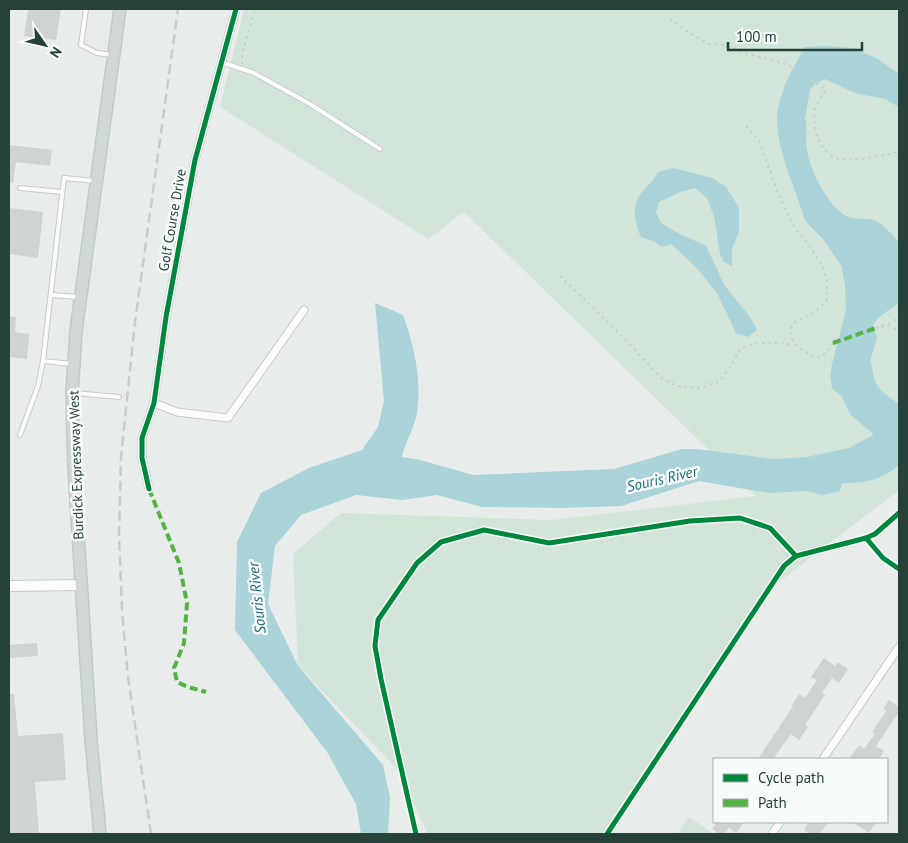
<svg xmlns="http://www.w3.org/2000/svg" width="908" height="843" viewBox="0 0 908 843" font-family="'PT Sans',sans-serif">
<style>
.green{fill:#d2e5d8}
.water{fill:#aad3da}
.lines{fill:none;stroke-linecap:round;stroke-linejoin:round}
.river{stroke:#aad3da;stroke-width:16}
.building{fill:#cfd4d2}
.lane-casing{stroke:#c5cac8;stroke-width:6}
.street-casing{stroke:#c5cac8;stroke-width:9}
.secondary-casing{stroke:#c3cac8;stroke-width:12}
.primary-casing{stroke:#c3cbc9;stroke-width:14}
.path{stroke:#c7cecd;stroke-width:2;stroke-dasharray:2.5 4;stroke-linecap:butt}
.lane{stroke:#fcfcfc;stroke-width:4}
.street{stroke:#fcfcfc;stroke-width:7}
.secondary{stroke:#fcfcfc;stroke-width:10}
.primary{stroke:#cfd8d5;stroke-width:11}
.rail{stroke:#c9cdcc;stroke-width:2.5;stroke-dasharray:10 5;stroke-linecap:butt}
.quiet{stroke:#55b346;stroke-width:4;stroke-dasharray:8 4;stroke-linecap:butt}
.cycleway-casing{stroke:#f7fbf9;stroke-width:8}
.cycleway{stroke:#00873e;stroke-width:5}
.labels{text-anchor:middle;stroke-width:5;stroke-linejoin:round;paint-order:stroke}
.street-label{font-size:14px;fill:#25413a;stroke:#f7fbf9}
.water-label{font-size:15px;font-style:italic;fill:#1e6d7e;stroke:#f7fbf9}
</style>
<rect width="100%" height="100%" fill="#e8edeb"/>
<g class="green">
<polygon points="244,9 899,9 899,490 771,588 607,834 428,834 398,770 298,666 293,554 341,513 552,520 756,496 464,212 428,239 220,107"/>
<polygon points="689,817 714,834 677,834"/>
</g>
<g class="water">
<path d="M825 46 853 48 878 59 899 74V107L885 99 855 93 825 79 817 83V81L810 90 805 119 806 122C807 131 805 141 807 150 810 170 827 205 846 216 853 220 861 218 869 219 881 220 891 234 899 242V303L878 318 873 325 877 338 870 361C873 367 872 371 874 377 876 390 890 397 899 404V465C883 479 864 484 842 483L840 491 822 495 807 491 769 493 699 481 621 506 563 508 482 507 437 495 403 500 356 495 301 515 275 546 268 604 298 666 383 765 390 797 388 834H361L356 804 327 752 235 630 237 542 261 493 309 468 362 450 378 427 384 401 375 303 403 315C414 345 422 380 417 412 415 427 405 442 402 457L420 460 473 475 614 469 682 449H697L774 459 807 457 849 448 875 434 866 417 832 388 830 376 832 364 846 310 845 286 842 267 823 239 808 224 804 218C795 185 777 153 777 118 777 109 781 97 784 88 789 73 798 62 804 47Z"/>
<path d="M673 168 712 178 726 187 739 208V232L732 249V266L724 262 720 254 714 216 707 198 695 188 680 192 659 202 656 212 661 223 676 232 706 246 725 286 750 317 757 330 748 337 736 333 717 293 696 267 671 244 662 247 655 242 641 237C634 221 631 205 643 191 649 184 654 180 658 172Z"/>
</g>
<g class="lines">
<polyline class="river" points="847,389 857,410 878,427 881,432"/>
</g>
<g class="building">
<polygon points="28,9 61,9 56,40 24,36"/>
<polygon points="9,145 52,150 50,166 16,162 13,183 9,183"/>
<polygon points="9,208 43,212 38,258 9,254"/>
<polygon points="9,316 16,317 15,332 29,334 27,359 9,357"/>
<polygon points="37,643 38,656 9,658 9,645"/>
<polygon points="824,658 835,666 838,662 848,669 839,683 832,678 822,693 825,695 805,725 808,727 799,740 791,734 773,759 758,759 793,706 792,705 799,694 805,698 817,680 811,677"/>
<polygon points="9,694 14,694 18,736 63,733 66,780 35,782 39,834 9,834"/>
<polygon points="889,700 899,707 899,712 876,746 884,751 879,759 849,759 859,745 864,749 875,734 872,732 886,711 883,709"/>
<polygon points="717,822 744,822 736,833 729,828 724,834 719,834 712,829"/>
<polygon points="809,822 828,822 820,834 810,834 804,830"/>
<polygon points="852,822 876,822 869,833"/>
</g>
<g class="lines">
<defs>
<g id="lane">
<polyline points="86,9 81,45 97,53 113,55"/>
<polyline points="221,62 254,73 310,104 380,149"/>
<polyline points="20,188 62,192"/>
<polyline points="51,295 78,297"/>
<polyline points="72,364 43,361 64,178 95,181"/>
<polyline points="74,393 119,397"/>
<polyline points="20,435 38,386 43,361"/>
</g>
<g id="street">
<polyline points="154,403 177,412 228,418 304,310"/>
<polyline points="149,489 142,458 142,438 154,403 166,317 195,160 236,9"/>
<polyline points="823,759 899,647"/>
<polyline points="772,834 780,822"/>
</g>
<polyline id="secondary" points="9,586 81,585"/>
<polyline id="primary" points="100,834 91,740 74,468 72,393 76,331 120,9"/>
</defs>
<use href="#lane" class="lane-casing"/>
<use href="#street" class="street-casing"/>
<use href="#secondary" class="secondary-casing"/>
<use href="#primary" class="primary-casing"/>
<g class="path">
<path d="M670 19 690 33 709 44 727 45 745 53 789 65 826 90C823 96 816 104 815 110 812 128 820 157 842 159 856 161 884 155 899 152"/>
<polyline points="242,64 243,51 255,9"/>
<path d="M746 126 759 141 780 198 794 227 809 245 822 265 827 282V300L815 312 793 323C784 342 803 351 817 358L826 353 833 343"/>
<path d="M560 276 620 334 661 378 677 386 699 388 719 382 730 367 741 348C761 341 774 342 795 345"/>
<polyline points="881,327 887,326 899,330"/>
<polyline points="876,328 891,323 899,317"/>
</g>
<use href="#lane" class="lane"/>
<use href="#street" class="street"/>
<use href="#secondary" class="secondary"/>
<use href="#primary" class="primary"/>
<polyline class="rail" points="151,834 128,677 122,610 119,535 121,457 135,322 178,9"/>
<g class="quiet">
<polyline points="833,343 876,328"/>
<polyline points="149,489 179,563 187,603 184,643 174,668 177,682 188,687 206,692"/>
</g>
<defs>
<g id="cycleway">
<polyline points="149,489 142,458 142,438 154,403 166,317 195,160 236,9"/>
<polyline points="899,513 875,534 866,538 883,558 899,569"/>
<polyline points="416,834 381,679 375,646 378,620 417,563 441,542 484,530 549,543 690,521 740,518 770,528 796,556 866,538"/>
<polyline points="607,834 784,566 796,556"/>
</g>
</defs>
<use href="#cycleway" class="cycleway-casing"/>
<use href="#cycleway" class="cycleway"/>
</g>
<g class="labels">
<g class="street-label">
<text transform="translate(172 220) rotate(-80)" y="5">Golf Course Drive</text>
<text transform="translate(76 465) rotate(-92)" y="5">Burdick Expressway West</text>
</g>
<g class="water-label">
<text transform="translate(662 479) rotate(-13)" y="5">Souris River</text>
<text transform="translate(257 598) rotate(-96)" y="5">Souris River</text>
</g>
</g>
<rect width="908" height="843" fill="none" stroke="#25413a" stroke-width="20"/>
<rect x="713" y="758" width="175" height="65" fill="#f7fbf9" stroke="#a3b1ad"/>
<rect x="723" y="774" width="25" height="8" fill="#00873e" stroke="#a3b1ad"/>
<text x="758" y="783" font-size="15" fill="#25413a">Cycle path</text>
<rect x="723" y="799" width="25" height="8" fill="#55b346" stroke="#a3b1ad"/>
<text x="758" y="808" font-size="15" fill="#25413a">Path</text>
<g transform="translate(45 45) rotate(124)" stroke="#f7fbf9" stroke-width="4" paint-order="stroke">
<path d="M0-4L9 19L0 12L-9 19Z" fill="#25413a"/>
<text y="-8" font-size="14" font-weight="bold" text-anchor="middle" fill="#25413a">N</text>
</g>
<path d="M728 42v8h134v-8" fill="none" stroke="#25413a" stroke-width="2.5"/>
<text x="736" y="42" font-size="15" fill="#25413a" stroke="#f7fbf9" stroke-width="4" paint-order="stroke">100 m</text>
</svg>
